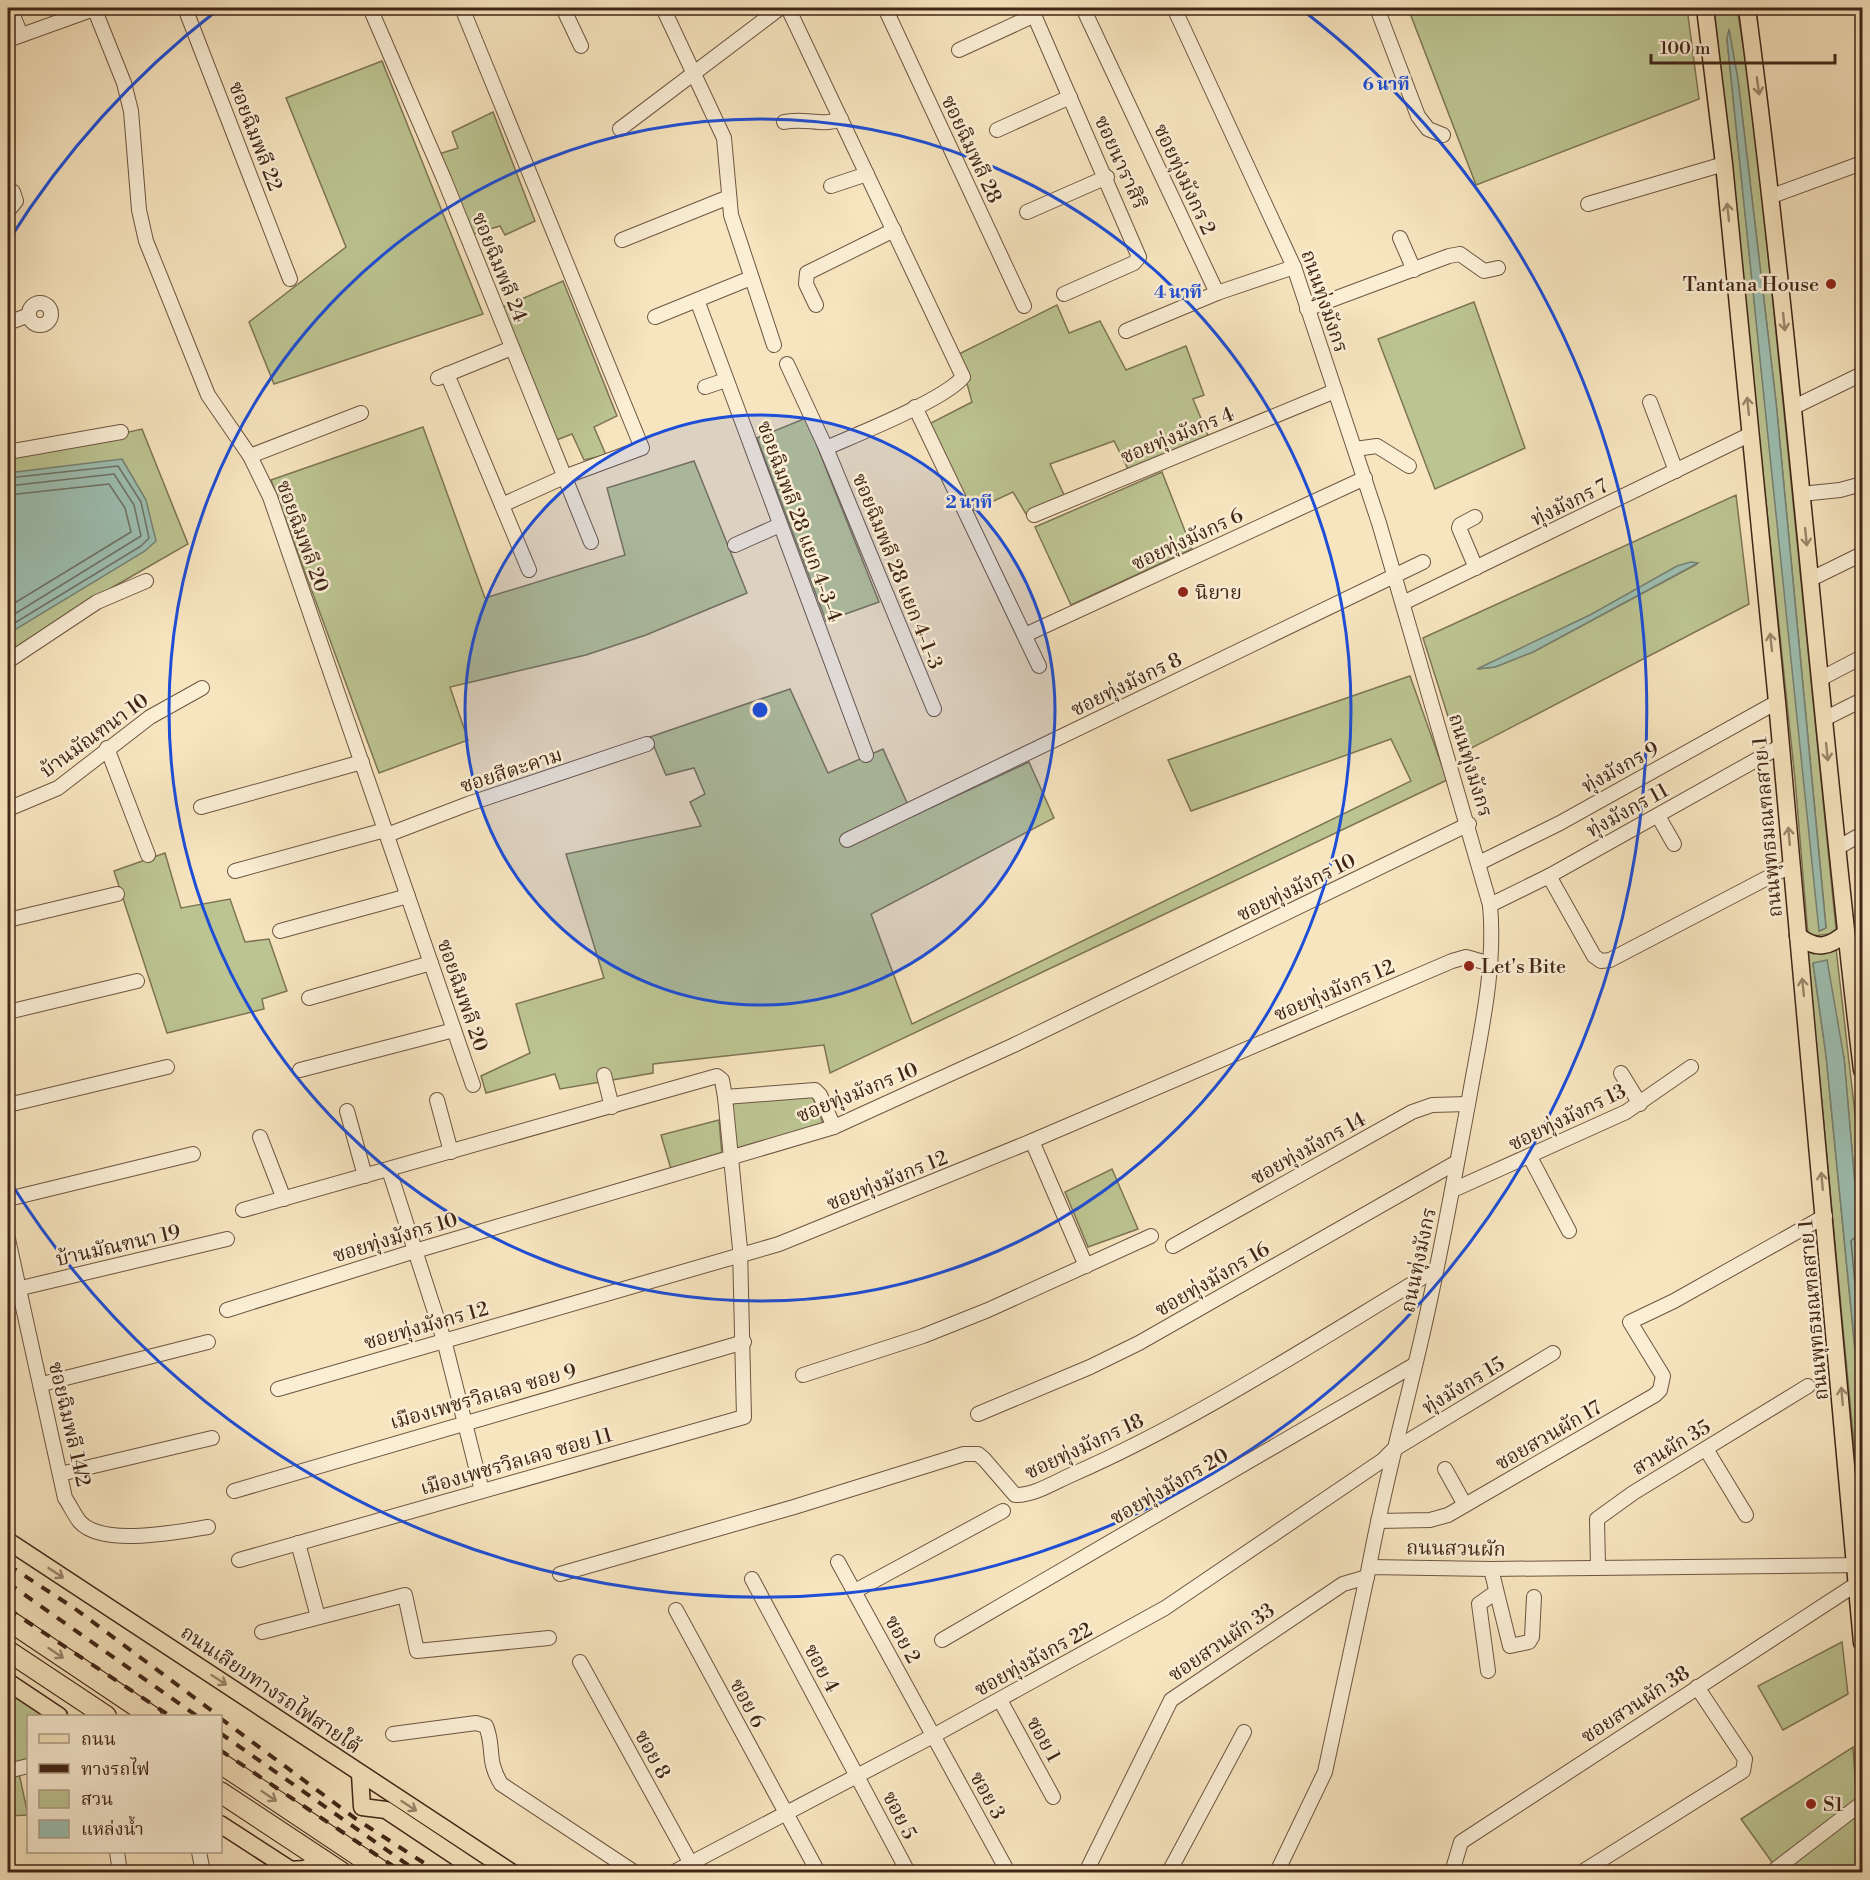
<svg xmlns="http://www.w3.org/2000/svg" width="1870" height="1880" viewBox="0 0 1870 1880" font-family="'Libre Bodoni','Noto Serif Thai',serif">
<style>
.green{fill:#bcc592;stroke:#7e7554;stroke-width:1.5;fill-rule:evenodd}
.water{fill:#9dbfb2;stroke:#788174;stroke-width:1.5}
.lines{fill:none;stroke-linecap:round;stroke-linejoin:round}
.shore{stroke:#6f7264;stroke-width:1.5}
.minor-casing{stroke:#6e5541;stroke-width:16}
.major-casing{stroke:#412517;stroke-width:19}
.highway-casing{stroke:#412517;stroke-width:22}
.minor{stroke:#faeed5;stroke-width:14}
.major{stroke:#f7e5bf;stroke-width:16}
.highway{stroke:#f7e5bf;stroke-width:20}
.rail{stroke:#412517;stroke-width:4;stroke-dasharray:10 10;stroke-linecap:butt}
.oneway{stroke:#9c856b}
.ring{fill:none;stroke:#1d4ed8;stroke-width:3}
.poi-dot{fill:#8f2418;stroke:#faeed5;stroke-width:2}
.labels{text-anchor:middle;stroke-width:5;stroke-linejoin:round;paint-order:stroke}
.street-label{font-size:20px;fill:#412517;stroke:#faeed5}
.poi-label{font-size:20px;fill:#412517;stroke:#faeed5;text-anchor:start}
.centre{fill:#1d4ed8;stroke:#faeed5;stroke-width:3}
.ring-label{font-size:18px;text-anchor:middle;font-weight:bold;fill:#1d4ed8;stroke:#faeed5;stroke-width:5;stroke-linejoin:round;paint-order:stroke}
</style>
<rect width="100%" height="100%" fill="#f7e5bf"/>
<filter id="stains"><feTurbulence type="fractalNoise" baseFrequency=".00333" numOctaves="4"/><feColorMatrix values="0 0 0 0 .2 0 0 0 0 .09 0 0 0 0 .02 0 0 0 .5 -.17"/></filter>
<radialGradient id="worn" r=".72"><stop offset=".6" stop-color="#630" stop-opacity="0"/><stop offset="1" stop-color="#630" stop-opacity=".3"/></radialGradient>
<g class="green">
<polygon points="1408,8 1687,8 1699,99 1476,185"/>
<path d="M1714 8H1737L1754 114 1836 929 1829 934 1813 936 1808 932 1807 924 1795 779ZM1729 31 1738 80 1776 402 1826 927 1820 931 1727 39Z"/>
<polygon points="382,61 483,314 274,384 249,322 346,247 286,98"/>
<polygon points="493,112 535,221 505,235 500,226 473,234 439,154 458,148 452,132"/>
<polygon points="563,281 617,416 594,427 606,455 584,460 572,434 554,441 503,307"/>
<polygon points="1474,302 1525,448 1435,489 1378,339"/>
<polygon points="1057,305 1069,333 1100,321 1126,370 1186,346 1204,395 1193,399 1210,440 1129,471 1114,441 1050,464 1065,497 1026,514 1013,492 970,512 929,424 972,402 959,354"/>
<polygon points="806,418 879,602 826,621 757,438"/>
<polygon points="423,427 485,598 625,555 607,488 694,461 747,593 646,635 586,655 450,687 468,740 379,773 271,480"/>
<polygon points="142,429 188,544 113,587 8,654 8,459"/>
<polygon points="1162,472 1192,549 1071,605 1035,527"/>
<path d="M1736 495 1749 604 1460 754 1423 638ZM1697 564 1533 652 1495 667 1478 669Z"/>
<polygon points="1410,676 1447,780 830,1073 824,1045 653,1064 653,1073 560,1089 555,1074 486,1093 481,1076 530,1053 516,1004 604,978 566,854 701,826 690,802 705,794 694,768 666,775 650,737 790,689 828,773 883,749 913,816 1029,762 1054,818 871,914 912,1024 1411,781 1391,739 1191,811 1168,760"/>
<polygon points="165,853 181,908 230,899 245,942 269,939 287,991 262,999 264,1009 167,1033 114,871"/>
<polygon points="1836,948 1862,1175 1862,1266 1844,1058 1813,963 1826,1055 1862,1420 1862,1530 1816,1041 1805,950 1814,954"/>
<polygon points="808,1093 813,1098 823,1123 743,1149 733,1149 730,1102"/>
<polygon points="719,1120 722,1155 671,1169 661,1135"/>
<polygon points="1112,1169 1138,1229 1088,1247 1065,1192"/>
<polygon points="1842,1642 1848,1694 1783,1730 1758,1686"/>
<polygon points="8,1692 44,1716 28,1716 28,1760 17,1764 28,1815 8,1816"/>
<polygon points="1853,1747 1862,1872 1779,1872 1741,1819"/>
</g>
<g class="water">
<polygon points="1729,29 1738,80 1776,402 1826,928 1819,931 1727,39"/>
<polygon points="122,459 146,500 156,541 145,551 8,634 8,473"/>
<polygon points="1691,562 1698,563 1533,652 1495,667 1477,669 1590,615 1677,566"/>
<polygon points="1827,960 1844,1058 1862,1266 1862,1420 1826,1055 1813,963"/>
</g>
<g class="lines">
<g class="shore">
<polyline points="8,478 118,466 141,502 149,538 141,546 8,627"/>
<polyline points="8,486 114,474 134,505 141,536 8,618"/>
<polyline points="8,495 109,484 125,508 131,532 8,607"/>
<polyline points="1862,1241 1854,1238 1851,1241 1862,1360"/>
</g>
<defs>
<g id="minor">
<polyline points="10,8 21,35"/>
<polyline points="94,8 124,83 131,111 139,210 146,241 208,395 250,456 270,497 473,1085"/>
<polyline points="185,8 290,279"/>
<polyline points="370,8 444,179 591,542"/>
<polyline points="462,8 642,448 564,477 502,505"/>
<polyline points="563,8 581,46"/>
<polyline points="663,8 724,138 731,215 774,345"/>
<path d="M788 8 963 377C944 400 858 434 826 448"/>
<polyline points="885,8 1024,306"/>
<polyline points="1031,8 1139,257 1134,263 1064,294"/>
<polyline points="1083,8 1217,293 1294,267"/>
<path d="M1174 8 1294 267 1379 523 1490 905C1496 970 1480 1035 1469 1099 1455 1174 1442 1248 1425 1323 1407 1404 1384 1484 1369 1567"/>
<polyline points="1377,8 1418,116 1428,129 1443,135"/>
<polyline points="8,40 94,9"/>
<polyline points="959,50 1035,15"/>
<path d="M784 122C805 117 822 127 841 119"/>
<polyline points="620,129 780,8"/>
<polyline points="997,130 1070,97"/>
<polyline points="831,186 867,174"/>
<polyline points="8,188 13,192 16,201 8,211"/>
<polyline points="1772,196 1862,163"/>
<polyline points="1588,204 1724,164"/>
<polyline points="1027,212 1107,177"/>
<polyline points="1400,238 1414,270"/>
<polyline points="622,240 729,197"/>
<polyline points="697,300 866,755"/>
<circle cx="40" cy="314" r="11"/>
<polyline points="816,305 806,284 807,273 894,230"/>
<polyline points="1307,309 1449,256 1460,254 1484,271 1498,268"/>
<polyline points="655,317 751,278"/>
<polyline points="8,323 29,315"/>
<polyline points="1126,331 1217,293"/>
<polyline points="787,364 826,448 934,709"/>
<polyline points="447,374 529,570"/>
<polyline points="438,378 512,348"/>
<polyline points="705,387 726,380"/>
<polyline points="1650,402 1676,471"/>
<polyline points="915,407 1039,666"/>
<polyline points="1794,407 1862,374"/>
<polyline points="1355,449 1377,446 1409,466"/>
<polyline points="8,452 121,432"/>
<polyline points="250,456 361,413"/>
<polyline points="1801,494 1840,490 1862,484"/>
<polyline points="1034,515 1335,391"/>
<polyline points="1475,517 1460,525 1459,528 1476,568"/>
<polyline points="735,545 780,525"/>
<polyline points="1811,579 1862,554"/>
<polyline points="1403,603 1751,434"/>
<polyline points="1025,635 1365,478"/>
<polyline points="8,661 97,602 146,581"/>
<polyline points="1820,679 1862,657"/>
<polyline points="1824,719 1862,700"/>
<polyline points="107,748 148,855"/>
<polyline points="201,807 362,762"/>
<polyline points="8,809 58,788 150,717 202,688"/>
<polyline points="1658,816 1674,844"/>
<polyline points="387,835 468,804 647,744"/>
<polyline points="847,840 1423,562"/>
<polyline points="1837,848 1862,834"/>
<polyline points="1479,863 1560,823 1777,702"/>
<polyline points="235,871 385,830"/>
<polyline points="1549,876 1594,956 1601,961 1610,960 1792,865"/>
<polyline points="1490,905 1549,876 1781,746"/>
<polyline points="8,920 117,894"/>
<polyline points="280,931 408,896"/>
<polyline points="309,998 431,963"/>
<polyline points="8,1012 137,981"/>
<polyline points="300,1070 454,1030"/>
<polyline points="1621,1073 1640,1104"/>
<polyline points="604,1075 612,1107"/>
<polyline points="725,1097 815,1090 820,1095 834,1127"/>
<polyline points="437,1100 451,1152"/>
<polyline points="8,1105 167,1067"/>
<polyline points="347,1111 365,1176"/>
<polyline points="260,1137 284,1199"/>
<polyline points="1032,1141 1086,1266"/>
<polyline points="1530,1157 1569,1231"/>
<polyline points="389,1170 444,1340 482,1491"/>
<polyline points="1453,1190 1626,1112 1691,1067"/>
<polyline points="8,1199 193,1154"/>
<path d="M8 1239 65 1498C70 1505 74 1515 80 1522 103 1547 177 1532 208 1527"/>
<polyline points="1173,1246 1412,1112 1432,1105 1468,1104"/>
<polyline points="17,1289 227,1239"/>
<polyline points="227,1310 415,1251 834,1127 1014,1045 1469,824"/>
<polyline points="803,1375 923,1336 988,1310 1151,1236"/>
<polyline points="42,1384 208,1342"/>
<polyline points="278,1389 779,1244 1032,1141 1452,961 1466,957 1491,964"/>
<polyline points="978,1414 1090,1367 1139,1343 1457,1162"/>
<polyline points="1706,1449 1746,1515"/>
<polyline points="1445,1469 1465,1505"/>
<polyline points="60,1474 212,1438"/>
<polyline points="234,1491 744,1342"/>
<polyline points="1378,1521 1430,1520 1448,1515 1655,1395 1660,1390 1663,1376 1630,1322 1674,1301 1825,1216"/>
<polyline points="298,1543 318,1617"/>
<polyline points="239,1560 744,1417 740,1249 725,1097 722,1080 717,1076 243,1210"/>
<polyline points="838,1562 1008,1872"/>
<polyline points="1598,1567 1597,1519 1633,1493 1808,1386"/>
<polyline points="1491,1569 1510,1646 1529,1642 1532,1637 1534,1597"/>
<path d="M560 1574 794 1507 964 1454H978L984 1459 1015 1495C1033 1496 1055 1482 1071 1475 1195 1421 1318 1340 1435 1270"/>
<polyline points="752,1579 908,1872"/>
<polyline points="855,1591 1003,1511"/>
<polyline points="676,1610 818,1872"/>
<polyline points="262,1632 405,1595 417,1651 549,1638"/>
<polyline points="942,1640 1414,1365"/>
<polyline points="580,1662 695,1871"/>
<polyline points="1488,1671 1479,1604 1496,1592"/>
<polyline points="1000,1700 1053,1797"/>
<path d="M393 1734 476 1723 486 1726C495 1749 486 1759 501 1784L634 1872"/>
<polyline points="8,1771 28,1766"/>
<polyline points="117,1852 120,1872"/>
<polyline points="199,1852 203,1872"/>
<polyline points="674,1872 933,1736 1165,1608 1383,1460 1393,1450 1553,1353"/>
<polyline points="1086,1872 1171,1700 1343,1584 1367,1577"/>
<polyline points="1169,1872 1244,1732"/>
<polyline points="1277,1872 1325,1772 1369,1567 1491,1569 1862,1565"/>
<polyline points="1452,1872 1461,1842 1858,1583"/>
<polyline points="1582,1872 1743,1771 1745,1759 1697,1687"/>
<polyline points="1772,1872 1862,1803"/>
</g>
<g id="major">
<polyline points="1705,8 1724,164 1777,702 1862,1643"/>
<path d="M1747 8C1794 361 1819 716 1862 1070"/>
<path d="M1798 936C1817 950 1828 948 1846 933"/>
<polyline points="8,1541 511,1872"/>
<polyline points="8,1682 59,1716"/>
<polyline points="360,1774 362,1807 386,1810 479,1872"/>
<polyline points="220,1824 294,1872"/>
<polyline points="290,1870 304,1869 323,1861 328,1869"/>
</g>
<g id="highway">
<polyline points="8,1620 151,1716"/>
<polyline points="8,1651 106,1716"/>
<polyline points="220,1763 383,1872"/>
<polyline points="220,1792 341,1872"/>
</g>
</defs>
<use href="#minor" class="minor-casing"/>
<use href="#major" class="major-casing"/>
<use href="#highway" class="highway-casing"/>
<use href="#minor" class="minor"/>
<use href="#major" class="major"/>
<use href="#highway" class="highway"/>
<g class="rail">
<polyline points="8,1565 74,1608 219,1716"/>
<polyline points="8,1583 197,1716"/>
<polyline points="8,1609 170,1716"/>
<polyline points="220,1718 356,1819 438,1872"/>
<polyline points="220,1733 418,1872"/>
<polyline points="220,1750 402,1872"/>
</g>
</g>
<defs><path id="oneway-shaft" d="M-6 0H5M1.5-3L5.5 0L1.5 3" fill="none" stroke-width="1.6" stroke-linecap="round" stroke-linejoin="round" transform="scale(1.5)"/></defs>
<g class="oneway">
<use href="#oneway-shaft" transform="translate(1758 86) rotate(82)"/>
<use href="#oneway-shaft" transform="translate(1728 212) rotate(-96)"/>
<use href="#oneway-shaft" transform="translate(1784 322) rotate(84)"/>
<use href="#oneway-shaft" transform="translate(1748 406) rotate(-96)"/>
<use href="#oneway-shaft" transform="translate(1806 537) rotate(84)"/>
<use href="#oneway-shaft" transform="translate(1771 642) rotate(-96)"/>
<use href="#oneway-shaft" transform="translate(1827 752) rotate(84)"/>
<use href="#oneway-shaft" transform="translate(1789 836) rotate(-95)"/>
<use href="#oneway-shaft" transform="translate(1803 987) rotate(-96)"/>
<use href="#oneway-shaft" transform="translate(1822 1181) rotate(-95)"/>
<use href="#oneway-shaft" transform="translate(1842 1396) rotate(-95)"/>
<use href="#oneway-shaft" transform="translate(56 1573) rotate(33)"/>
<use href="#oneway-shaft" transform="translate(56 1653) rotate(34)"/>
<use href="#oneway-shaft" transform="translate(219 1680) rotate(33)"/>
<use href="#oneway-shaft" transform="translate(269 1796) rotate(34)"/>
<use href="#oneway-shaft" transform="translate(409 1806) rotate(33)"/>
</g>
<circle cx="760" cy="710" r="295" fill="#1d4ed8" fill-opacity=".12"/>
<g class="ring">
<circle cx="760" cy="710" r="295"/>
<circle cx="760" cy="710" r="591"/>
<path d="M9 240A886 886 0 0 1 215 12M1305 12A886 886 0 1 1 9 1180"/>
</g>
<g class="poi-dot">
<circle cx="1831" cy="284" r="6"/>
<circle cx="1183" cy="592" r="6"/>
<circle cx="1469" cy="966" r="6"/>
<circle cx="1811" cy="1804" r="6"/>
</g>
<g class="labels">
<g class="street-label">
<text transform="translate(256 136) rotate(69)" y="7">ซอยฉิมพลี 22</text>
<text transform="translate(972 149) rotate(65)" y="7">ซอยฉิมพลี 28</text>
<text transform="translate(1121 162) rotate(66)" y="7">ซอยนาราสิริ</text>
<text transform="translate(1185 179) rotate(65)" y="7">ซอยทุ่งมังกร 2</text>
<text transform="translate(500 267) rotate(68)" y="7">ซอยฉิมพลี 24</text>
<text transform="translate(1325 301) rotate(71)" y="7">ถนนทุ่งมังกร</text>
<text transform="translate(1177 435) rotate(-22)" y="7">ซอยทุ่งมังกร 4</text>
<text transform="translate(1569 502) rotate(-26)" y="7">ทุ่งมังกร 7</text>
<text transform="translate(800 521) rotate(70)" y="7">ซอยฉิมพลี 28 แยก 4-3-4</text>
<text transform="translate(303 536) rotate(70)" y="7">ซอยฉิมพลี 20</text>
<text transform="translate(1187 539) rotate(-25)" y="7">ซอยทุ่งมังกร 6</text>
<text transform="translate(898 571) rotate(68)" y="7">ซอยฉิมพลี 28 แยก 4-1-3</text>
<text transform="translate(1126 684) rotate(-26)" y="7">ซอยทุ่งมังกร 8</text>
<text transform="translate(94 735) rotate(-36)" y="7">บ้านมัณฑนา 10</text>
<text transform="translate(1471 765) rotate(73)" y="7">ถนนทุ่งมังกร</text>
<text transform="translate(1620 767) rotate(-29)" y="7">ทุ่งมังกร 9</text>
<text transform="translate(511 770) rotate(-18)" y="7">ซอยสีตะคาม</text>
<text transform="translate(1627 810) rotate(-29)" y="7">ทุ่งมังกร 11</text>
<text transform="translate(1767 827) rotate(-95)" y="7">ถนนพุทธมณฑลสาย 1</text>
<text transform="translate(1296 887) rotate(-26)" y="7">ซอยทุ่งมังกร 10</text>
<text transform="translate(1334 990) rotate(-23)" y="7">ซอยทุ่งมังกร 12</text>
<text transform="translate(463 995) rotate(71)" y="7">ซอยฉิมพลี 20</text>
<text transform="translate(857 1092) rotate(-22)" y="7">ซอยทุ่งมังกร 10</text>
<text transform="translate(1567 1117) rotate(-26)" y="7">ซอยทุ่งมังกร 13</text>
<text transform="translate(1308 1148) rotate(-29)" y="7">ซอยทุ่งมังกร 14</text>
<text transform="translate(887 1180) rotate(-22)" y="7">ซอยทุ่งมังกร 12</text>
<text transform="translate(395 1237) rotate(-17)" y="7">ซอยทุ่งมังกร 10</text>
<text transform="translate(118 1245) rotate(-13)" y="7">บ้านมัณฑนา 19</text>
<text transform="translate(1418 1260) rotate(-78)" y="7">ถนนทุ่งมังกร</text>
<text transform="translate(1212 1279) rotate(-30)" y="7">ซอยทุ่งมังกร 16</text>
<text transform="translate(1813 1310) rotate(-95)" y="7">ถนนพุทธมณฑลสาย 1</text>
<text transform="translate(426 1325) rotate(-16)" y="7">ซอยทุ่งมังกร 12</text>
<text transform="translate(1463 1385) rotate(-31)" y="7">ทุ่งมังกร 15</text>
<text transform="translate(483 1396) rotate(-16)" y="7">เมืองเพชรวิลเลจ ซอย 9</text>
<text transform="translate(70 1424) rotate(77)" y="7">ซอยฉิมพลี 14/2</text>
<text transform="translate(1548 1435) rotate(-30)" y="7">ซอยสวนผัก 17</text>
<text transform="translate(1084 1446) rotate(-25)" y="7">ซอยทุ่งมังกร 18</text>
<text transform="translate(1671 1447) rotate(-31)" y="7">สวนผัก 35</text>
<text transform="translate(516 1461) rotate(-16)" y="7">เมืองเพชรวิลเลจ ซอย 11</text>
<text transform="translate(1169 1486) rotate(-30)" y="7">ซอยทุ่งมังกร 20</text>
<text transform="translate(1456 1548) rotate(1)" y="7">ถนนสวนผัก</text>
<text transform="translate(903 1639) rotate(61)" y="7">ซอย 2</text>
<text transform="translate(1221 1642) rotate(-34)" y="7">ซอยสวนผัก 33</text>
<text transform="translate(1033 1659) rotate(-29)" y="7">ซอยทุ่งมังกร 22</text>
<text transform="translate(822 1668) rotate(62)" y="7">ซอย 4</text>
<text transform="translate(271 1689) rotate(34)" y="7">ถนนเลียบทางรถไฟสายใต้</text>
<text transform="translate(748 1703) rotate(62)" y="7">ซอย 6</text>
<text transform="translate(1635 1704) rotate(-33)" y="7">ซอยสวนผัก 38</text>
<text transform="translate(1044 1739) rotate(61)" y="7">ซอย 1</text>
<text transform="translate(653 1754) rotate(61)" y="7">ซอย 8</text>
<text transform="translate(988 1795) rotate(61)" y="7">ซอย 3</text>
<text transform="translate(900 1815) rotate(63)" y="7">ซอย 5</text>
</g>
<g class="poi-label">
<text x="1819" y="291" text-anchor="end">Tantana House</text>
<text x="1195" y="599">นิยาย</text>
<text x="1481" y="973">Let's Bite</text>
<text x="1823" y="1811">S1</text>
</g>
</g>
<circle cx="760" cy="710" r="9" class="centre"/>
<g class="ring-label">
<text x="1386" y="90">6 นาที</text>
<text x="1178" y="298">4 นาที</text>
<text x="969" y="508">2 นาที</text>
</g>
<rect width="1870" height="1880" fill="none" stroke="#f7e5bf" stroke-width="30"/>
<rect x="9" y="9" width="1852" height="1862" fill="none" stroke="#412517" stroke-width="3"/>
<rect x="15" y="15" width="1840" height="1850" fill="none" stroke="#412517" stroke-width="1.5"/>
<rect x="27" y="1715" width="195" height="138" fill="#faeed5" stroke="#b09e89" stroke-width="1.5"/>
<rect x="39" y="1734" width="30" height="9" fill="#f7e5bf" stroke="#b09e89" stroke-width="1.5"/>
<text x="81" y="1745" font-size="18" fill="#412517">ถนน</text>
<rect x="39" y="1764" width="30" height="9" fill="#412517" stroke="#b09e89" stroke-width="1.5"/>
<text x="81" y="1775" font-size="18" fill="#412517">ทางรถไฟ</text>
<rect x="39" y="1790" width="30" height="18" fill="#bcc592" stroke="#b09e89" stroke-width="1.5"/>
<text x="81" y="1805" font-size="18" fill="#412517">สวน</text>
<rect x="39" y="1820" width="30" height="18" fill="#9dbfb2" stroke="#b09e89" stroke-width="1.5"/>
<text x="81" y="1835" font-size="18" fill="#412517">แหล่งน้ำ</text>
<path d="M1651 54v9h184v-9" fill="none" stroke="#412517" stroke-width="3"/>
<text x="1660" y="54" font-size="18" fill="#412517" stroke="#faeed5" stroke-width="4.5" paint-order="stroke">100 m</text>
<rect width="100%" height="100%" filter="url(#stains)"/>
<rect width="100%" height="100%" fill="url(#worn)"/>
</svg>
